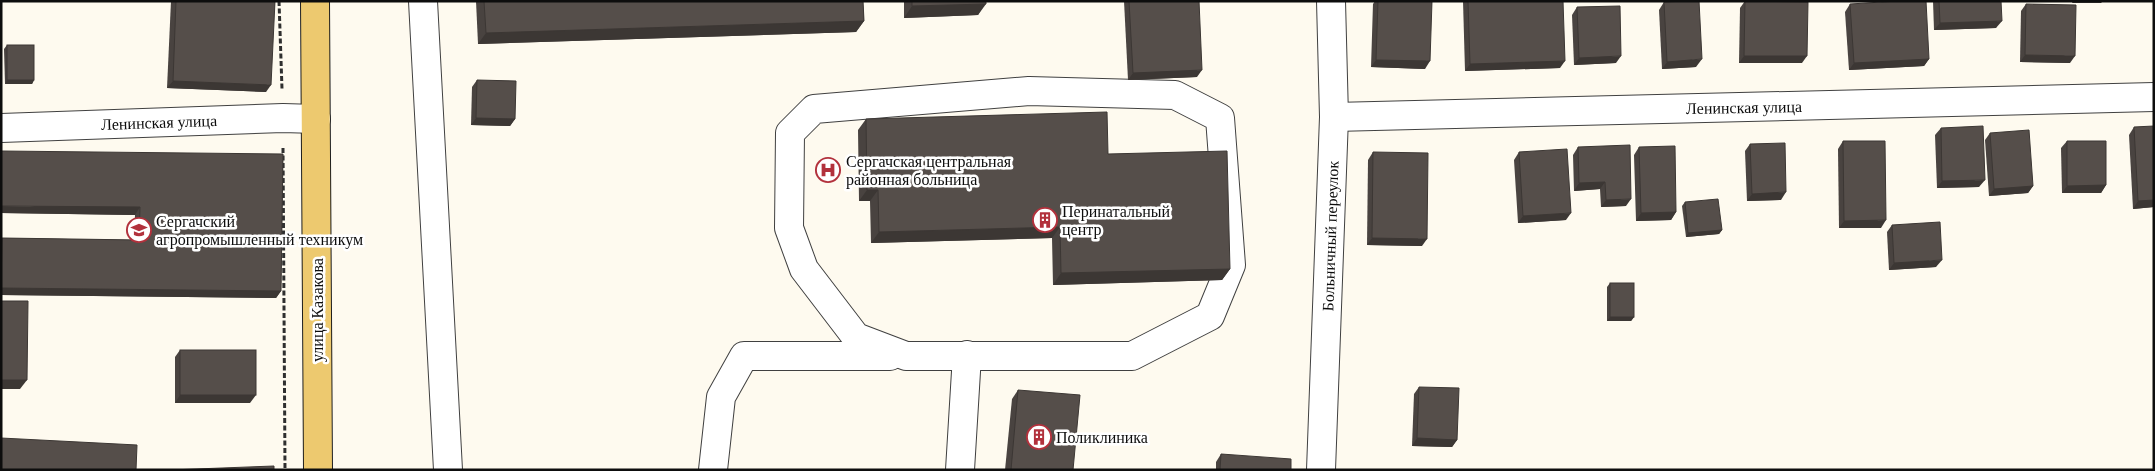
<svg xmlns="http://www.w3.org/2000/svg" width="2155" height="471" viewBox="0 0 2155 471" font-family="'Times New Roman',serif">
<style>
.lines{fill:none;stroke-linecap:round;stroke-linejoin:round}
.minor-casing{stroke:#404040;stroke-width:30}
.major-casing{stroke:#1e1e1e;stroke-width:30}
.path{stroke:#2f2f2f;stroke-width:3;stroke-dasharray:5 2.5;stroke-linecap:butt}
.minor{stroke:#fff;stroke-width:28}
.major{stroke:#edc96f;stroke-width:28}
.wall{fill:#494340}
.shaded-wall{fill:#3c3734}
.building{fill:#554e4a;stroke:#3c3734}
.labels{text-anchor:middle;stroke-width:5;stroke-linejoin:round;paint-order:stroke}
.street-label{font-size:16px;fill:#0d0d0d;stroke:#fff}
.poi-label{font-size:16px;fill:#0d0d0d;stroke:#fff;text-anchor:start}
</style>
<rect width="100%" height="100%" fill="#fefaef"/>
<g class="lines">
<defs>
<g id="minor">
<polyline points="423,1 448,470"/>
<polygon points="1029,91 1175,95 1220,118 1231,265 1210,316 1132,356 906,356 856,337 804,269 789,228 790,133 814,109"/>
<polyline points="1334,117 2154,97"/>
<polyline points="1,128 283,118 316,119"/>
<polyline points="713,470 721,397 744,356 890,356"/>
<polyline points="960,470 967,355"/>
<polyline points="1321,470 1334,117 1331,1"/>
</g>
<polyline id="major" points="315,1 318,470"/>
</defs>
<use href="#minor" class="minor-casing"/>
<use href="#major" class="major-casing"/>
<g class="path">
<polyline points="279,1 282,89"/>
<polyline points="283,148 285,470"/>
</g>
<use href="#minor" class="minor"/>
<use href="#major" class="major"/>
</g>
<g class="wall">
<polygon points="171,1 275,1 266,92 167,88"/>
<polygon points="476,1 863,1 864,21 856,32 478,44"/>
<polygon points="904,1 986,1 978,15 904,18"/>
<polygon points="1124,1 1199,1 1197,77 1128,80"/>
<polygon points="1375,1 1432,1 1425,69 1371,67 1373,4"/>
<polygon points="1463,1 1563,1 1560,68 1465,71"/>
<polygon points="1745,1 1802,63 1739,63 1740,8"/>
<polygon points="1933,1 2001,1 1996,28 1934,30"/>
<polygon points="1664,2 1696,67 1662,69 1659,10"/>
<polygon points="1850,4 1929,59 1924,66 1849,70 1845,12"/>
<polygon points="2026,4 2070,63 2020,62 2021,11"/>
<polygon points="1577,7 1616,63 1574,65 1572,15"/>
<polygon points="7,45 34,80 32,84 5,84 4,49"/>
<polygon points="477,80 515,119 510,126 471,125 472,87"/>
<polygon points="866,119 1108,154 1230,269 1222,280 1053,285 1052,238 871,243 870,201 859,201 858,130"/>
<polygon points="2134,127 2154,207 2133,209 2129,135"/>
<polygon points="1941,128 1979,187 1937,188 1935,135"/>
<polygon points="1990,133 2033,186 2028,193 1989,196 1985,140"/>
<polygon points="1843,141 1881,228 1839,228 1838,149"/>
<polygon points="2067,141 2106,185 2101,193 2062,193 2061,148"/>
<polygon points="1750,144 1781,200 1747,201 1745,151"/>
<polygon points="1578,147 1626,206 1601,207 1600,189 1574,191 1573,155"/>
<polygon points="1639,147 1676,212 1671,220 1636,221 1634,155"/>
<polygon points="1373,152 1422,246 1367,245 1368,160"/>
<polygon points="1519,152 1566,220 1518,223 1514,160"/>
<polygon points="283,154 281,291 276,298 1,295 1,239 2,238 134,240 135,215 1,213"/>
<polygon points="1685,202 1722,230 1719,234 1686,237 1682,206"/>
<polygon points="1892,225 1936,267 1889,270 1887,232"/>
<polygon points="1610,283 1634,317 1631,321 1607,321 1607,287"/>
<polygon points="180,350 250,403 175,403 175,357"/>
<polygon points="1419,387 1457,440 1452,447 1412,446 1414,394"/>
<polygon points="1018,390 1073,470 1005,470 1012,399"/>
<polygon points="1221,454 1291,470 1216,470 1216,462"/>
</g>
<g class="shaded-wall">
<polygon points="2073,1 2103,1 2101,3 2072,3"/>
<polygon points="986,4 978,15 904,18 912,6"/>
<polygon points="864,21 856,32 478,44 486,33"/>
<polygon points="2002,21 1996,28 1934,30 1940,23"/>
<polygon points="2025,55 2075,56 2070,63 2020,62"/>
<polygon points="1621,56 1616,63 1574,65 1579,58"/>
<polygon points="1744,56 1807,56 1802,63 1739,63"/>
<polygon points="1702,59 1696,67 1662,69 1667,62"/>
<polygon points="1929,59 1924,66 1849,70 1854,63"/>
<polygon points="1376,60 1430,61 1425,69 1371,67"/>
<polygon points="1565,61 1560,68 1465,71 1470,64"/>
<polygon points="1202,70 1197,77 1128,80 1133,73"/>
<polygon points="7,80 34,80 32,84 5,84"/>
<polygon points="173,81 271,85 266,92 167,88"/>
<polygon points="476,118 515,119 510,126 471,125"/>
<polygon points="1985,180 1979,187 1937,188 1942,181"/>
<polygon points="1605,182 1600,189 1574,191 1579,183"/>
<polygon points="2106,185 2101,193 2062,193 2067,186"/>
<polygon points="2033,186 2028,193 1989,196 1994,189"/>
<polygon points="867,190 878,190 870,201 859,201"/>
<polygon points="1786,192 1781,200 1747,201 1752,194"/>
<polygon points="1631,199 1626,206 1601,207 1606,200"/>
<polygon points="2154,200 2154,207 2133,209 2138,201"/>
<polygon points="1,206 140,207 135,215 1,213"/>
<polygon points="1676,212 1671,220 1636,221 1641,213"/>
<polygon points="1571,213 1566,220 1518,223 1523,216"/>
<polygon points="1886,220 1881,228 1839,228 1844,221"/>
<polygon points="1060,227 1052,238 871,243 879,232"/>
<polygon points="1722,230 1719,234 1686,237 1688,233"/>
<polygon points="1372,238 1427,239 1422,246 1367,245"/>
<polygon points="1942,260 1936,267 1889,270 1894,263"/>
<polygon points="1230,269 1222,280 1053,285 1061,273"/>
<polygon points="1,288 281,291 276,298 1,295"/>
<polygon points="1610,317 1634,317 1631,321 1607,321"/>
<polygon points="1,380 27,380 20,389 1,389"/>
<polygon points="180,395 256,395 250,403 175,403"/>
<polygon points="1417,438 1457,440 1452,447 1412,446"/>
</g>
<g class="building">
<polygon points="176,1 275,1 271,85 173,81"/>
<polygon points="484,1 863,1 864,21 486,33"/>
<polygon points="912,1 986,1 986,4 912,6"/>
<polygon points="1129,1 1199,1 1202,70 1133,73"/>
<polygon points="1378,1 1432,1 1430,61 1376,60"/>
<polygon points="1468,1 1563,1 1565,61 1470,64"/>
<polygon points="1686,1 1699,1 1702,59 1667,62 1664,2"/>
<polygon points="1745,1 1808,2 1807,56 1744,56"/>
<polygon points="1898,1 1926,1 1929,59 1854,63 1850,4"/>
<polygon points="1939,1 2001,1 2002,21 1940,23"/>
<polygon points="2026,4 2076,5 2075,56 2025,55"/>
<polygon points="1620,6 1621,56 1579,58 1577,7"/>
<rect x="7" y="45" width="27" height="35"/>
<polygon points="477,80 516,81 515,119 476,118"/>
<polygon points="1107,112 1108,154 1227,151 1230,269 1061,273 1060,227 879,232 878,190 867,190 866,119"/>
<polygon points="1983,126 1985,180 1942,181 1941,128"/>
<polygon points="2154,126 2154,200 2138,201 2134,127"/>
<polygon points="2029,130 2033,186 1994,189 1990,133"/>
<polygon points="1843,141 1885,141 1886,220 1844,221"/>
<polygon points="2067,141 2106,141 2106,185 2067,186"/>
<polygon points="1785,143 1786,192 1752,194 1750,144"/>
<polygon points="1630,145 1631,199 1606,200 1605,182 1579,183 1578,147"/>
<polygon points="1675,146 1676,212 1641,213 1639,147"/>
<polygon points="1567,149 1571,213 1523,216 1519,152"/>
<polygon points="1,151 283,154 281,291 1,288 2,238 139,240 140,207 1,206"/>
<polygon points="1373,152 1428,153 1427,239 1372,238"/>
<polygon points="1718,199 1722,230 1688,233 1685,202"/>
<polygon points="1940,222 1942,260 1894,263 1892,225"/>
<rect x="1610" y="283" width="24" height="34"/>
<polygon points="1,301 28,301 27,380 1,380"/>
<rect x="180" y="350" width="76" height="45"/>
<polygon points="1419,387 1459,388 1457,440 1417,438"/>
<polygon points="1018,390 1080,395 1073,470 1011,470"/>
<polygon points="1,438 137,445 136,470 1,470"/>
<polygon points="1221,454 1291,459 1291,470 1220,470"/>
<polygon points="274,466 274,470 170,470"/>
</g>
<defs>
<symbol id="hospital-ring" viewBox="-11 -11 22 22"><circle r="9.5" fill="#fff" stroke="#b2313c" stroke-width="1.5"/><path d="M-5-5h3v3.5h4V-5h3V5h-3V1.5h-4V5h-3Z" fill="#b2313c"/></symbol>
<symbol id="building-ring" viewBox="-11 -11 22 22"><circle r="9.5" fill="#fff" stroke="#b2313c" stroke-width="1.5"/><path d="M-4-6H4V6H1V3H-1V6H-4ZM-2.5-4.3h1.7v1.8h-1.7ZM.8-4.3h1.7v1.8H.8ZM-2.5-1h1.7V.8h-1.7ZM.8-1h1.7V.8H.8Z" fill="#b2313c"/></symbol>
<symbol id="university-ring" viewBox="-11 -11 22 22"><circle r="9.5" fill="#fff" stroke="#b2313c" stroke-width="1.5"/><path d="M0-5L7-2L0 1L-7-2ZM-4 1L0 2.5L4 1V4Q0 6-4 4Z" fill="#b2313c"/></symbol>
</defs>
<g fill-rule="evenodd">
<use href="#hospital-ring" x="814" y="156" width="28" height="28"/>
<use href="#building-ring" x="1031" y="206" width="28" height="28"/>
<use href="#university-ring" x="125" y="216" width="28" height="28"/>
<use href="#building-ring" x="1025" y="423" width="28" height="28"/>
</g>
<g class="labels">
<g class="street-label">
<text transform="translate(1744 107) rotate(-1)" y="6">Ленинская улица</text>
<text transform="translate(159 122) rotate(-2)" y="6">Ленинская улица</text>
<text transform="translate(1330 236) rotate(-88)" y="6">Больничный переулок</text>
<text transform="translate(317 310) rotate(-90)" y="6">улица Казакова</text>
</g>
<g class="poi-label">
<text x="846" y="167">Сергачская центральная<tspan x="846" dy="18">районная больница</tspan></text>
<text x="1062" y="217">Перинатальный<tspan x="1062" dy="18">центр</tspan></text>
<text x="156" y="227">Сергачский<tspan x="156" dy="18">агропромышленный техникум</tspan></text>
<text x="1056" y="443">Поликлиника</text>
</g>
</g>
<rect width="2155" height="471" fill="none" stroke="#0d0d0d" stroke-width="5"/>
</svg>
